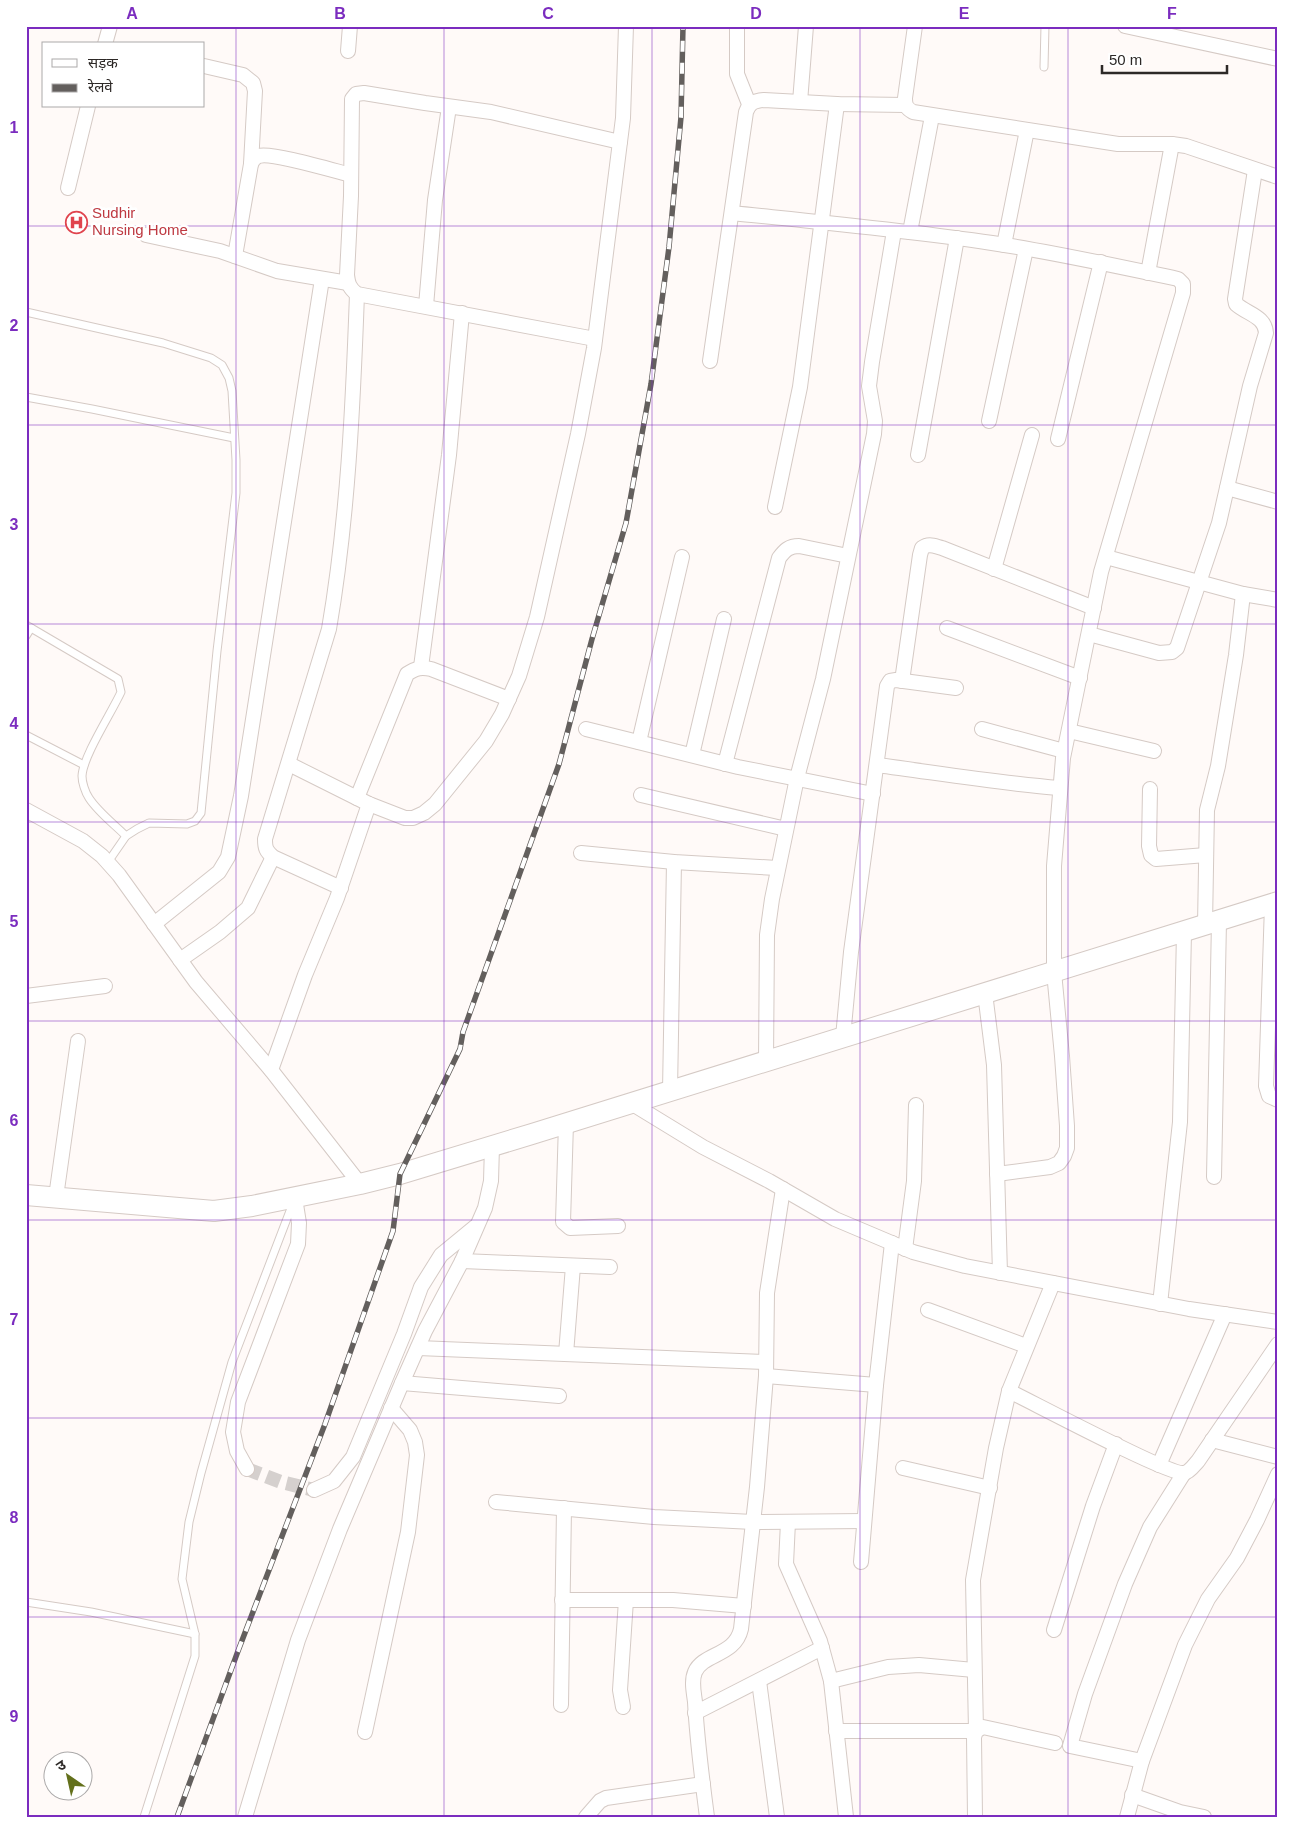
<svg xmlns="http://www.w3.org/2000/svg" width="1304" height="1843" viewBox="0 0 1304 1843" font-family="Arial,'Noto Sans Devanagari',sans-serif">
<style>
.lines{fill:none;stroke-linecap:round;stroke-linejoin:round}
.street-tunnel{stroke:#d5d0ce;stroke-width:14;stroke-dasharray:14 7;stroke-linecap:butt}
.lane-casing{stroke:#d5cac5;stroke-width:9}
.street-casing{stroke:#d5cac5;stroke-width:16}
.secondary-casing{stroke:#d5cac5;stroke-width:22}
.lane{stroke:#fff;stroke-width:7}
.street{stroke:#fff;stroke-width:14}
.secondary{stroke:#fff;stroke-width:20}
.rail-casing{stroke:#635f5d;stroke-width:5.5}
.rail{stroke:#fff;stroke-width:4;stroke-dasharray:11;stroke-linecap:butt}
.grid{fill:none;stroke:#7b2cbf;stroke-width:1;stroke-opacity:0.55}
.labels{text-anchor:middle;stroke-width:5;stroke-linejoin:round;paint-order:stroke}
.health-label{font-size:15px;fill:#be3a42;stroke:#fff;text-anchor:start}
.neatline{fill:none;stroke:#7b2cbf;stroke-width:2}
.grid-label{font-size:16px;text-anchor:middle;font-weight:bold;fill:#7b2cbf}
</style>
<rect width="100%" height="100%" fill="#fffaf8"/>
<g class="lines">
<polyline class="street-tunnel" points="247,1469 281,1482 314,1490"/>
<defs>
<g id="lane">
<polyline points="1044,67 1045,26"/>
<polyline points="26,312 163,343 211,358 222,365 229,378 232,391 236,460 236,493 217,651 201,813 195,821 187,824 149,823 137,829 126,836 108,862"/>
<polyline points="26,397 92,409 234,438"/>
<path d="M26 625 118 679 121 692C112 712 83 756 82 776 82 782 85 792 89 798 98 812 114 824 126 836"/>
<polyline points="26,636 31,628"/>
<polyline points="26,735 84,765"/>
<polyline points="26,1602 91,1612 195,1634"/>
<polyline points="144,1817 195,1656 195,1634 182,1579 189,1522 201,1473 232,1362 293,1203"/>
</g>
<g id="street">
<polyline points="737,26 737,74 749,104"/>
<path d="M915 26 905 98C905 105 906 108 913 112L1118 144H1172L1186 146 1278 177"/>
<polyline points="1125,26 1278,59"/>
<polyline points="105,44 110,26"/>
<polyline points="348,51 350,26"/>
<polyline points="204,66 243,75 253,83 255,91 251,164"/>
<polyline points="800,102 806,26"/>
<polyline points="68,188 88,106"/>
<path d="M732 213C819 222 905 230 992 243 1054 252 1116 266 1178 279L1183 284V293L1101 572 1063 758 1054 866V972L1062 1056 1067 1126V1148L1064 1156 1059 1163 1050 1167 997 1174"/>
<polyline points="910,232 932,116"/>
<polyline points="146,235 220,251 277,271 348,283"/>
<polyline points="1004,245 1027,130"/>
<path d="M235 256 251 164C253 160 255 157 259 156 271 152 335 171 351 175"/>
<polyline points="1148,273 1172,144"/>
<polyline points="426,306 435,200 449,107"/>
<path d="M595 339 357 294C349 288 348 283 347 275L351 196 352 99 356 94 364 93 425 103 491 112 620 142"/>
<path d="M710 361 746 112C750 102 754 101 764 100L837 104 905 105"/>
<polyline points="989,421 1026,249"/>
<polyline points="1058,439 1101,262"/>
<polyline points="918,455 957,238"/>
<polyline points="1227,488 1278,502"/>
<polyline points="775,507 800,387 837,104"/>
<polyline points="1106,557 1243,594 1278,600"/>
<polyline points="994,569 1032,435"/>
<polyline points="947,628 1080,678"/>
<path d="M1089 634 1159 653 1172 652 1177 648 1219 523 1250 386 1266 333C1265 316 1247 314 1236 304L1235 299 1255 170"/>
<polyline points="421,667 449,455 462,313"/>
<path d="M902 681 920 555 922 548C929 543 934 546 942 548L1094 608"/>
<polyline points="586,729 738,767 873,794"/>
<polyline points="982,729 1064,751"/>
<polyline points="1069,731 1154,751"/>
<polyline points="639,742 682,557"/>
<polyline points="692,755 724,619"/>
<polyline points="289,764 369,804 405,818 413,818 424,813 435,804 486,741 502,714 519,676 537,617 578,434 594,348 623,118 626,26"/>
<path d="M725 764 779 558C785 550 789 546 799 546L848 556"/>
<path d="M877 765C938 773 998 783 1059 788"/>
<polyline points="1150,789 1149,846 1151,855 1156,859 1206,855"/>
<polyline points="641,795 786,829"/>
<path d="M357 798 407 674C416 668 421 667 431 669L509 699"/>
<polyline points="26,810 83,841 102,856 119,875 196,982 271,1070 360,1184"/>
<polyline points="581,853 674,862 777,868"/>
<path d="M341 888 273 857C266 851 265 848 265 839L329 629C348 518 353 405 357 294"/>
<polyline points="1272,905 1266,1086 1269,1096 1278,1100"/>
<polyline points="154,924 219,872 228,857 241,796 322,279"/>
<polyline points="1205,925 1207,810 1218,766 1236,655 1243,594"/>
<polyline points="180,960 220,932 248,908 273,857"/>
<polyline points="985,993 994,1065 1000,1273"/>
<polyline points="26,996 105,986"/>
<polyline points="843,1037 851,952 887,686 890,681 896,680 956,688"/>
<polyline points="766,1061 767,935 772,899 797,778 823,679 874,434 875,421 869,386 872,362 894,231"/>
<polyline points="271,1070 305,975 337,898 369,804"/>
<polyline points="670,1091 674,862"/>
<polyline points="631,1103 703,1147 769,1181 835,1219 913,1252 965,1266 1189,1309 1278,1322"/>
<polyline points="566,1123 563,1222 570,1228 618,1226"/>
<path d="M1214 1177C1215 1092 1218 1007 1219 921"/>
<polyline points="56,1197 78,1041"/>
<polyline points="905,1249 914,1181 916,1105"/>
<polyline points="462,1261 610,1267"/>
<polyline points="1160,1304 1180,1122 1184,932"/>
<polyline points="928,1310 1026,1346"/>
<polyline points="418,1348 766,1362"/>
<polyline points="566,1354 573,1266"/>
<polyline points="766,1376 876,1385"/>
<polyline points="402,1383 559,1396"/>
<path d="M1009 1391C1032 1402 1169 1475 1184 1473 1190 1472 1194 1465 1198 1461L1278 1344"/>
<polyline points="1212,1440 1278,1457"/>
<polyline points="1159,1465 1225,1314"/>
<polyline points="903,1468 990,1488"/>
<polyline points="247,1469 237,1451 233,1432 238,1402 298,1244 299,1223 295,1198"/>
<polyline points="314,1490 334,1481 353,1457 404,1334 421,1287 441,1255 475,1227"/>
<polyline points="496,1502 654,1517 753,1522 864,1521"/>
<polyline points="788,1522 786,1564 820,1641 831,1681 846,1817"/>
<polyline points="861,1562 876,1385 892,1243"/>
<polyline points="562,1600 673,1600 744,1606"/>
<polyline points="1054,1630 1093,1506 1116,1444"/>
<polyline points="759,1681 777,1817"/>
<polyline points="831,1681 888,1667 919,1665 974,1670"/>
<polyline points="561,1705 564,1508"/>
<polyline points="623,1707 620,1690 626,1600"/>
<polyline points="695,1713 822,1648"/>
<polyline points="836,1731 976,1731 973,1580 996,1448 1009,1391 1053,1283"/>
<polyline points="365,1732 408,1532 417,1455 415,1442 410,1430 391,1408"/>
<polyline points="1142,1761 1070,1746 1085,1694 1125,1584 1150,1527 1184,1473"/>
<polyline points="1132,1795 1180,1812 1204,1817"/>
<polyline points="245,1817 298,1640 340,1529 402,1383 425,1331 462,1261 485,1208 491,1181 492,1146"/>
<polyline points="586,1817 600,1801 606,1798 703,1784"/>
<path d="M707 1817C702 1779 697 1741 695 1702 694 1693 691 1681 695 1672 703 1653 735 1656 741 1629L757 1487 766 1376 767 1293 783 1189"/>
<polyline points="975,1817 974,1737 976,1731 983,1727 1055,1743"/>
<polyline points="1127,1817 1142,1761 1185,1645 1208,1599 1237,1558 1257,1520 1278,1474"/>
</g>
<polyline id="secondary" points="26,1195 214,1211 252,1206 360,1184 400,1174 532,1134 1278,902"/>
</defs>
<use href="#lane" class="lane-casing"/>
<use href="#street" class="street-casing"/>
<use href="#secondary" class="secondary-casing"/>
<use href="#lane" class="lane"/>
<use href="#street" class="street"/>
<use href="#secondary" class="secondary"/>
<defs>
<polyline id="rail" points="177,1817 238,1651 325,1424 393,1231 400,1174 460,1049 463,1032 559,764 592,639 626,523 651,384 669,247 681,117 683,26"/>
</defs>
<use href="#rail" class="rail-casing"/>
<use href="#rail" class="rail"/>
</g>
<path class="grid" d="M236 26V1817M444 26V1817M652 26V1817M860 26V1817M1068 26V1817M26 226H1278M26 425H1278M26 624H1278M26 822H1278M26 1021H1278M26 1220H1278M26 1418H1278M26 1617H1278"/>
<defs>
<symbol id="hospital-ring" viewBox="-11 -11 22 22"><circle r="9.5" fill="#fff" stroke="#e0444e" stroke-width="1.5"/><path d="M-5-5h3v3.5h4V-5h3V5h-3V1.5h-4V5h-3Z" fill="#e0444e"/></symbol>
</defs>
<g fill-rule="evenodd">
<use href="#hospital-ring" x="64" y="210" width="25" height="25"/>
</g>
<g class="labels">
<g class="health-label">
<text x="92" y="218">Sudhir<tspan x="92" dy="17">Nursing Home</tspan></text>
</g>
</g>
<rect width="1304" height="1843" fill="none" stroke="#ffffff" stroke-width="55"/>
<rect x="42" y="42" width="162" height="65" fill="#ffffff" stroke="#aba9a9"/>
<rect x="52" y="59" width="25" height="8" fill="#ffffff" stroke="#aba9a9"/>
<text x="88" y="68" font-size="15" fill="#2d2927">सड़क</text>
<rect x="52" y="84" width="25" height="8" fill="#635f5d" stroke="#aba9a9"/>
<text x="88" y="92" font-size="15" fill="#2d2927">रेलवे</text>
<g transform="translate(68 1776) rotate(326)"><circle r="24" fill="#ffffff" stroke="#aba9a9"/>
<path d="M0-4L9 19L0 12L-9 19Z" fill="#63701b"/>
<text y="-8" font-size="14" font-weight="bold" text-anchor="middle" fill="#2d2927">उ</text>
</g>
<path d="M1102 65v8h125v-8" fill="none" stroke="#2d2927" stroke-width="2.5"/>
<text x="1109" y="65" font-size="15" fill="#2d2927" stroke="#ffffff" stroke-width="4" paint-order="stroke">50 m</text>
<rect x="28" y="28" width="1248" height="1788" class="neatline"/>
<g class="grid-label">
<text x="132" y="19">A</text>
<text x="340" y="19">B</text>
<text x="548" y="19">C</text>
<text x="756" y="19">D</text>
<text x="964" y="19">E</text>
<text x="1172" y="19">F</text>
<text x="14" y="133">1</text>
<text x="14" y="331">2</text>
<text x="14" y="530">3</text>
<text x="14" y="729">4</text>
<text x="14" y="927">5</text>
<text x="14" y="1126">6</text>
<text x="14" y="1325">7</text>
<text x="14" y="1523">8</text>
<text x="14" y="1722">9</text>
</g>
</svg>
